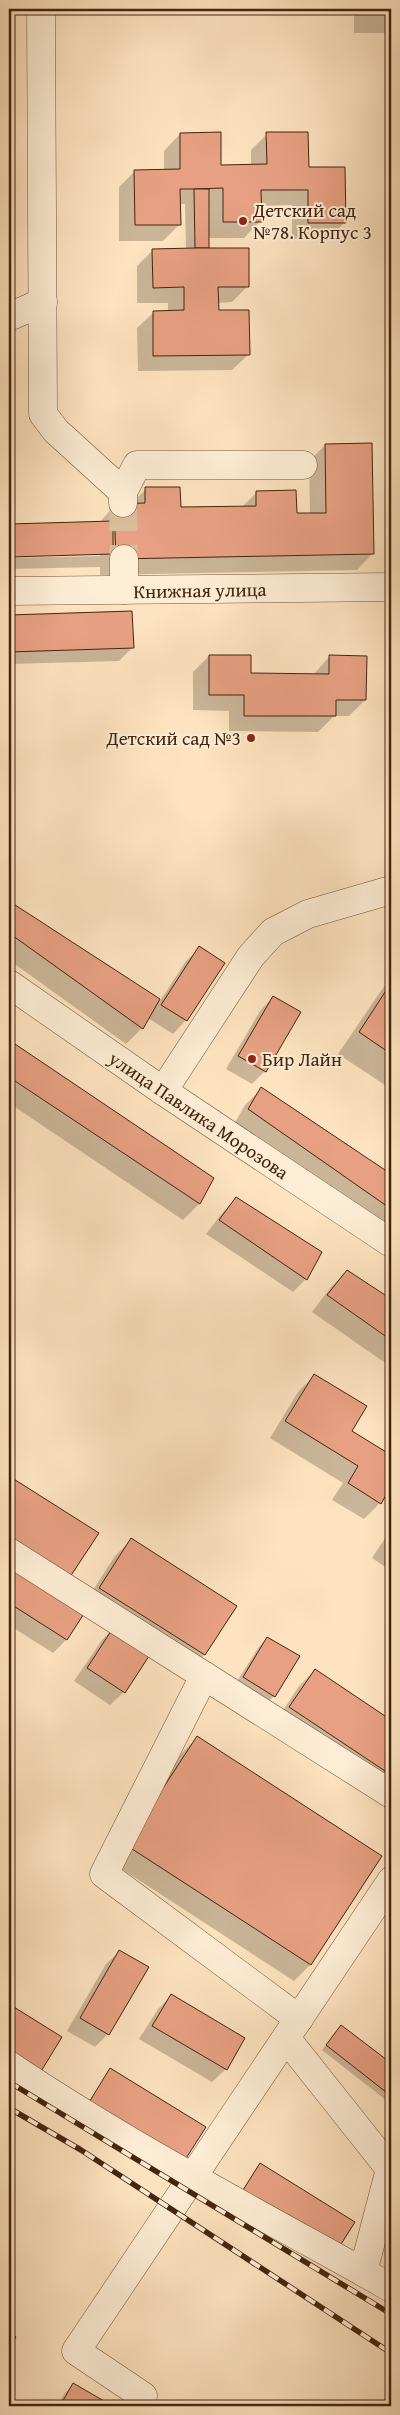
<svg xmlns="http://www.w3.org/2000/svg" width="400" height="2415" viewBox="0 0 400 2415" font-family="'Gentium Book Plus',serif">
<style>
.shadow{fill:#0003}
.building{fill:#e7a083;stroke:#44250d}
.lines{fill:none;stroke-linecap:round;stroke-linejoin:round}
.minor-tunnel{stroke:#d8bd9b;stroke-width:28;stroke-dasharray:28 14;stroke-linecap:butt}
.minor-casing{stroke:#72543a;stroke-width:29}
.minor{stroke:#feedd5;stroke-width:28}
.rail-casing{stroke:#44250d;stroke-width:5.5}
.rail{stroke:#feedd5;stroke-width:4;stroke-dasharray:11;stroke-linecap:butt}
.poi-dot{fill:#8f2418;stroke:#feedd5;stroke-width:2}
.labels{text-anchor:middle;stroke-width:4;stroke-linejoin:round;paint-order:stroke}
.poi-label{font-size:19px;fill:#44250d;stroke:#feedd5;text-anchor:start}
.street-label{font-size:19px;fill:#44250d;stroke:#feedd5}
</style>
<rect width="100%" height="100%" fill="#fde3bf"/>
<filter id="stains"><feTurbulence type="fractalNoise" baseFrequency=".004" numOctaves="4"/><feColorMatrix values="0 0 0 0 .2 0 0 0 0 .09 0 0 0 0 .02 0 0 0 .5 -.17"/></filter>
<radialGradient id="worn" r=".72"><stop offset=".6" stop-color="#630" stop-opacity="0"/><stop offset="1" stop-color="#630" stop-opacity=".3"/></radialGradient>
<g class="shadow">
<polygon points="9,9 11,438 9,440"/>
<rect x="354" y="9" width="37" height="24"/>
<polygon points="180,134 220,166 251,166 251,150 267,134 307,169 345,222 329,238 292,239 292,205 260,206 260,221 244,238 208,238 208,248 248,286 232,302 217,303 217,311 249,354 232,370 138,371 137,328 154,312 168,312 168,303 137,303 137,266 153,250 186,250 185,204 179,204 180,224 163,241 119,241 119,187 135,171 164,171 164,151"/>
<polygon points="325,445 373,553 357,570 100,575 100,567 9,569 9,558 100,556 100,553 9,555 9,525 99,523 115,505 130,505 146,489 179,508 242,507 257,492 296,514 310,514 309,461"/>
<polygon points="131,612 132,648 119,661 9,664 9,616"/>
<polygon points="209,656 250,675 313,675 329,657 365,700 349,716 334,716 318,732 229,731 229,711 193,710 193,672"/>
<polygon points="9,902 160,1001 186,961 200,948 223,963 186,1020 173,1034 148,1018 142,1028 126,1044 9,960"/>
<polygon points="391,976 391,1089 338,1054"/>
<polygon points="273,997 265,1071 252,1084 226,1069 260,1011"/>
<polygon points="9,1042 212,1178 199,1204 183,1220 9,1103"/>
<polygon points="261,1089 391,1175 391,1236 233,1126 245,1105"/>
<polygon points="236,1199 306,1279 293,1292 206,1234 223,1212"/>
<polygon points="347,1271 391,1301 391,1367 312,1312 331,1287"/>
<polygon points="314,1376 350,1431 391,1457 391,1484 380,1503 364,1519 332,1500 343,1483 270,1438 298,1392"/>
<polygon points="9,1477 97,1533 69,1577 83,1613 66,1640 53,1653 9,1625"/>
<polygon points="391,1529 391,1571 372,1558"/>
<polygon points="131,1540 235,1606 204,1655 188,1671 126,1631 124,1692 110,1705 74,1681 102,1640 117,1625 84,1604 115,1556"/>
<polygon points="267,1638 274,1696 265,1705 234,1686 258,1648"/>
<polygon points="315,1670 391,1721 391,1802 274,1724 299,1686"/>
<polygon points="197,1738 310,1965 294,1981 111,1862 181,1754"/>
<polygon points="120,1951 108,2034 95,2047 67,2031 106,1964"/>
<polygon points="171,1996 226,2069 212,2082 139,2039 158,2009"/>
<polygon points="341,2026 391,2065 391,2104 322,2050"/>
<polygon points="110,2070 204,2128 84,2109"/>
<polygon points="260,2164 328,2261 234,2203"/>
<polygon points="73,2385 102,2401 99,2406 57,2406 64,2394"/>
</g>
<g class="building">
<rect x="9" y="9" width="1" height="122"/>
<rect x="375" y="9" width="16" height="3"/>
<polygon points="9,131 12,379 9,379"/>
<polygon points="221,132 221,165 267,164 266,132 308,132 309,167 345,167 346,223 308,223 308,190 261,190 262,222 223,222 223,188 194,189 180,189 181,225 135,225 134,170 180,169 180,133"/>
<polygon points="194,189 209,189 209,248 195,248"/>
<polygon points="195,248 249,248 249,287 218,287 219,310 249,310 250,355 153,356 153,311 184,310 184,287 153,288 152,249"/>
<rect x="9" y="379" width="3" height="60"/>
<polygon points="372,443 374,554 116,559 114,504 145,503 145,487 180,487 181,507 256,506 256,491 296,490 297,513 326,513 325,444"/>
<polygon points="113,521 113,554 9,557 9,524"/>
<polygon points="132,611 134,648 9,652 9,615"/>
<polygon points="209,655 251,655 251,673 329,674 329,655 367,656 366,700 336,700 336,716 244,716 244,695 209,695"/>
<polygon points="9,901 160,999 143,1029 9,933"/>
<polygon points="199,946 225,963 187,1021 161,1005"/>
<polygon points="391,983 391,1054 359,1032"/>
<polygon points="273,996 301,1012 266,1072 238,1056"/>
<polygon points="9,1040 214,1178 200,1204 9,1077"/>
<polygon points="261,1087 391,1174 391,1209 248,1109"/>
<polygon points="236,1197 322,1252 307,1280 219,1220"/>
<polygon points="347,1270 391,1299 391,1340 327,1295"/>
<polygon points="314,1374 367,1406 352,1431 391,1455 391,1486 381,1504 348,1483 358,1466 285,1421"/>
<polygon points="9,1476 99,1533 70,1577 9,1538"/>
<polygon points="131,1538 237,1606 205,1655 99,1588"/>
<polygon points="9,1564 85,1612 67,1640 9,1603"/>
<polygon points="115,1625 153,1650 125,1693 87,1668"/>
<polygon points="267,1637 300,1656 275,1697 243,1677"/>
<polygon points="315,1669 391,1720 391,1775 289,1707"/>
<polygon points="197,1736 382,1856 311,1965 126,1845"/>
<polygon points="119,1950 149,1967 109,2035 80,2018"/>
<polygon points="171,1994 245,2038 227,2070 152,2026"/>
<polygon points="9,2004 62,2037 40,2073 9,2053"/>
<polygon points="341,2025 391,2063 391,2096 326,2045"/>
<polygon points="110,2068 206,2127 183,2163 88,2104"/>
<polygon points="260,2163 355,2222 333,2257 238,2198"/>
<polygon points="9,2332 16,2337 9,2348"/>
<polygon points="73,2383 104,2401 100,2406 60,2406"/>
</g>
<g class="lines">
<polyline class="minor-tunnel" points="123,503 124,559"/>
<defs>
<g id="minor">
<polyline points="41,9 43,414 56,431 123,492 123,503"/>
<polyline points="11,316 43,302"/>
<polyline points="123,492 137,465 303,465"/>
<polyline points="124,559 124,590"/>
<polyline points="9,591 391,587"/>
<polyline points="9,984 163,1091 391,1243"/>
<polyline points="163,1091 251,956 273,932 308,914 391,890"/>
<polyline points="9,1552 391,1794"/>
<polyline points="204,1676 104,1874 299,2019"/>
<polyline points="286,2038 390,2169 363,2272 391,2288"/>
<path d="M9 2065C122 2141 244 2206 363 2272"/>
<polyline points="143,2396 76,2351 391,1881"/>
</g>
</defs>
<use href="#minor" class="minor-casing"/>
<use href="#minor" class="minor"/>
<defs>
<g id="rail">
<polyline points="9,2082 391,2314"/>
<polyline points="9,2108 81,2150 391,2353"/>
</g>
</defs>
<use href="#rail" class="rail-casing"/>
<use href="#rail" class="rail"/>
</g>
<g class="poi-dot">
<circle cx="243" cy="221" r="5"/>
<circle cx="251" cy="738" r="5"/>
<circle cx="252" cy="1059" r="5"/>
</g>
<g class="labels">
<g class="poi-label">
<text x="253" y="217">Детский сад<tspan x="253" dy="22">№78. Корпус 3</tspan></text>
<text x="241" y="745" text-anchor="end">Детский сад №3</text>
<text x="262" y="1066">Бир Лайн</text>
</g>
<g class="street-label">
<text transform="translate(200 590) rotate(-1)" y="7">Книжная улица</text>
<text transform="translate(199 1115) rotate(34)" y="7">улица Павлика Морозова</text>
</g>
</g>
<rect width="400" height="2415" fill="none" stroke="#fde3bf" stroke-width="30"/>
<rect x="10" y="10" width="380" height="2395" fill="none" stroke="#44250d" stroke-width="2.5"/>
<rect x="15" y="15" width="370" height="2385" fill="none" stroke="#44250d"/>
<rect width="100%" height="100%" filter="url(#stains)"/>
<rect width="100%" height="100%" fill="url(#worn)"/>
</svg>
